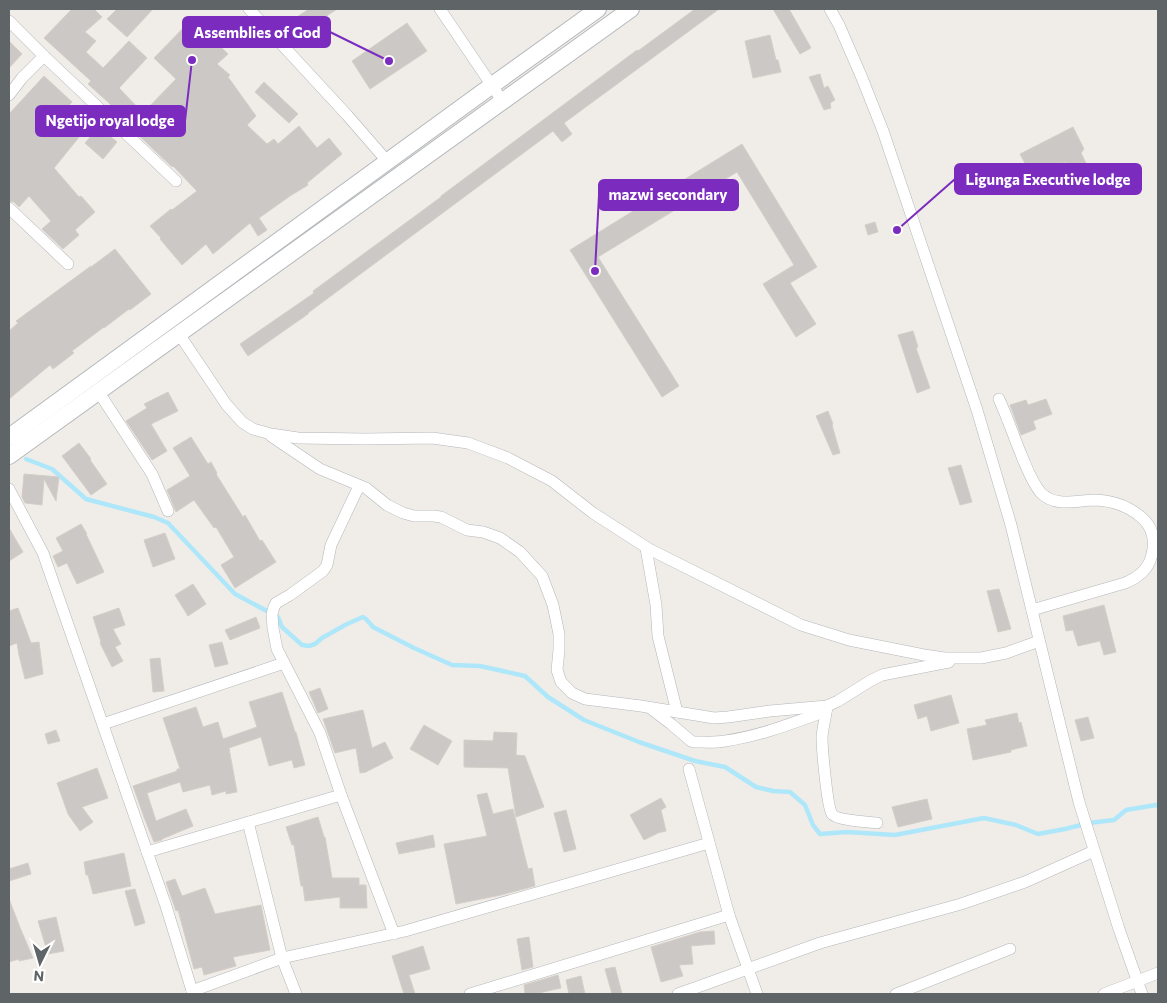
<svg xmlns="http://www.w3.org/2000/svg" width="1167" height="1003" viewBox="0 0 1167 1003" font-family="Commissioner,sans-serif">
<style>
.lines{fill:none;stroke-linecap:round;stroke-linejoin:round}
.stream{stroke:#afe7fa;stroke-width:4.5}
.building{fill:#ccc8c5;stroke:#d5cec7}
.street-casing{stroke:#b3b6b9;stroke-width:12}
.secondary-casing{stroke:#b4b8bc;stroke-width:18}
.street{stroke:#fff;stroke-width:11}
.secondary{stroke:#fff;stroke-width:16}
.leader{fill:none;stroke:#7b2cbf;stroke-width:2}
.callout-dot{fill:#7b2cbf;stroke:#fff;stroke-width:2}
.callout{fill:#7b2cbf;stroke:#7b2cbf;stroke-width:2}
.callout-label{font-size:15px;text-anchor:middle;font-weight:bold;fill:#fff}
</style>
<rect width="100%" height="100%" fill="#f0ede8"/>
<g class="lines">
<polyline class="stream" points="26,459 52,469 86,499 154,517 168,523 235,594 278,617 282,627 302,645 309,646 315,644 322,638 347,624 363,617 366,619 373,627 414,648 452,665 480,666 525,676 548,697 584,720 639,742 695,761 725,767 756,787 773,791 790,792 805,805 813,825 820,834 847,832 895,835 984,818 1016,825 1038,834 1065,829 1089,823 1114,820 1126,810 1156,805 1158,806"/>
</g>
<g class="building">
<polygon points="72,9 94,9 102,17 85,32 96,41 86,52 103,68 129,41 147,58 119,88 143,113 176,79 154,58 192,19 228,54 217,64 230,75 228,77 256,116 247,125 267,144 274,139 278,144 299,126 317,148 329,138 342,154 307,183 308,185 290,196 259,218 267,230 258,236 250,223 213,254 206,244 182,265 160,239 161,238 150,226 171,209 172,210 197,191 173,166 172,167 130,127 131,126 109,103 88,84 91,81 44,38"/>
<polygon points="117,9 153,9 127,37 107,19"/>
<polygon points="309,9 337,9 295,37 286,24"/>
<polygon points="695,9 719,9 564,123 572,134 562,142 553,131 308,313 308,314 248,356 240,344 314,293 313,291 441,197 441,196 637,50 638,51"/>
<polygon points="773,9 789,9 811,48 800,54"/>
<polygon points="407,23 427,51 370,89 352,61"/>
<polygon points="770,35 776,60 778,60 781,72 753,78 745,41"/>
<polygon points="9,41 22,54 9,68"/>
<polygon points="820,74 824,88 828,86 835,100 830,103 831,108 824,110 809,77"/>
<polygon points="44,76 72,102 59,116 80,136 54,168 79,197 81,196 95,212 75,230 79,235 63,249 42,229 51,221 29,196 19,207 14,202 9,201 9,114"/>
<polygon points="264,82 298,114 289,123 255,92"/>
<polygon points="99,127 117,142 103,159 85,143"/>
<polygon points="1073,127 1084,149 1081,153 1097,185 1081,193 1065,162 1033,178 1020,154"/>
<polygon points="742,144 817,267 790,283 816,324 796,337 763,284 794,265 737,172 598,257 679,386 662,397 570,250"/>
<polygon points="875,222 878,232 868,235 865,225"/>
<polygon points="115,249 151,294 130,310 129,309 104,328 104,327 72,351 74,353 53,369 50,365 9,399 9,331 18,323 16,321 91,266 91,267"/>
<polygon points="913,331 918,347 916,348 930,388 917,393 898,335"/>
<polygon points="168,392 178,411 151,424 167,451 152,460 126,421 147,408 144,404"/>
<polygon points="1046,399 1052,414 1033,421 1036,429 1021,435 1010,405 1026,400 1028,405"/>
<polygon points="828,411 833,424 832,425 840,453 833,455 816,416"/>
<polygon points="191,437 208,464 211,462 217,473 216,474 243,517 245,515 260,541 262,540 276,562 235,588 221,565 234,557 216,527 214,528 194,500 176,512 167,490 190,476 173,448"/>
<polygon points="79,443 91,459 90,460 107,484 91,495 62,456"/>
<polygon points="961,465 972,502 960,505 948,468"/>
<polygon points="24,474 59,477 56,501 44,479 42,505 25,503 22,497"/>
<polygon points="81,524 87,534 86,534 104,572 77,584 67,563 58,567 53,556 63,551 56,538"/>
<polygon points="9,528 23,552 9,561"/>
<polygon points="165,533 175,559 153,567 144,540"/>
<polygon points="193,584 206,604 188,616 175,595"/>
<polygon points="999,589 1011,629 998,632 987,591"/>
<polygon points="1104,605 1116,652 1104,655 1100,641 1078,646 1073,630 1066,631 1063,616"/>
<polygon points="18,608 31,643 39,642 43,674 25,679 19,655 17,643 9,646 9,611"/>
<polygon points="119,608 125,625 113,629 121,644 115,647 123,661 112,667 100,643 101,642 93,617"/>
<polygon points="256,617 260,628 230,640 225,630"/>
<polygon points="222,642 228,664 215,667 209,645"/>
<polygon points="160,658 164,691 153,692 150,659"/>
<polygon points="320,688 328,709 318,713 309,692"/>
<polygon points="282,692 295,732 296,732 305,765 294,768 292,760 269,766 261,737 229,748 237,792 226,794 226,791 212,795 210,785 183,792 180,782 147,793 156,821 186,809 193,826 162,839 162,840 154,842 144,817 133,786 177,771 177,769 180,769 163,718 196,707 203,727 218,722 223,739 257,727 249,702"/>
<polygon points="951,695 959,723 931,731 927,716 918,719 914,705"/>
<polygon points="363,710 372,748 385,742 393,758 366,772 360,773 356,748 335,753 323,719"/>
<polygon points="1017,713 1019,723 1021,722 1027,746 1011,750 1011,752 973,760 967,729 987,725 985,720"/>
<polygon points="1088,717 1094,738 1081,741 1075,720"/>
<polygon points="424,725 452,741 438,765 410,749"/>
<polygon points="56,730 60,741 48,744 45,734"/>
<polygon points="494,732 517,733 516,755 525,756 544,807 516,817 508,768 464,767 464,740 493,741"/>
<polygon points="97,768 108,798 82,807 93,822 80,831 68,814 57,783"/>
<polygon points="487,793 493,814 513,809 528,869 532,868 535,886 501,895 456,904 444,844 487,836 477,795"/>
<polygon points="661,798 666,807 661,810 666,831 658,833 644,840 630,815"/>
<polygon points="927,799 932,819 898,827 892,807"/>
<polygon points="566,810 576,849 564,852 554,813"/>
<polygon points="318,817 324,837 325,837 332,878 359,878 359,885 366,885 367,908 340,908 340,897 305,901 303,886 301,886 294,845 292,845 286,827"/>
<polygon points="433,835 435,847 399,854 396,843"/>
<polygon points="124,853 131,886 93,894 88,875 86,875 84,862"/>
<polygon points="28,863 31,874 9,881 9,869"/>
<polygon points="175,879 182,896 205,888 215,914 261,905 270,950 233,957 236,966 204,975 202,967 194,969 178,910 176,911 166,882"/>
<polygon points="135,889 145,923 135,926 125,891"/>
<polygon points="9,899 21,930 33,958 19,961 19,959 9,962"/>
<polygon points="56,917 64,951 48,954 38,921"/>
<polygon points="714,931 715,944 691,946 693,964 679,965 683,976 661,982 651,947 700,932"/>
<polygon points="529,937 533,967 522,970 517,939"/>
<polygon points="423,946 430,969 409,975 415,994 404,994 392,956"/>
<polygon points="615,967 622,994 612,994 605,969"/>
<polygon points="558,975 561,988 534,994 525,994 524,985"/>
<polygon points="581,976 585,994 569,994 566,980"/>
</g>
<g class="lines">
<defs>
<g id="street">
<polyline points="249,9 347,115 387,161"/>
<polyline points="440,9 503,102"/>
<polyline points="830,9 839,25 862,78 883,131 977,410 1011,525 1079,802 1119,929 1142,994"/>
<polyline points="9,21 44,56 176,181"/>
<polyline points="9,95 22,78 44,56"/>
<polyline points="9,208 68,264"/>
<polyline points="179,334 226,404 242,422 253,429 271,434 298,438 365,439 432,438 468,443 508,458 552,481 593,513 649,549 801,625 849,640 924,655 945,658 981,658 1006,653 1039,641"/>
<polyline points="98,391 152,474 168,511"/>
<path d="M999 399C1008 419 1015 440 1023 459 1028 471 1033 484 1041 493 1055 507 1075 501 1092 500 1110 500 1127 505 1141 517 1154 528 1156 542 1151 558 1147 571 1137 578 1125 583L1032 610"/>
<polyline points="271,436 320,469 366,488 387,505 403,513 414,516 433,516 441,517 467,530 483,532 500,538 520,552 542,576 553,605 559,634 559,650 557,670 561,682 572,693 585,699 641,706 714,718 728,717 770,711 827,706 838,701 870,681 882,675 949,662"/>
<polyline points="359,486 331,545 327,565 323,571 290,595 276,603 274,607 272,614 273,628 277,649 320,733 341,795 394,934"/>
<polyline points="9,489 43,553 166,906 193,994"/>
<polyline points="646,548 656,605 658,636 677,712"/>
<path d="M827 706C826 716 823 726 822 737 822 747 827 807 832 814 836 820 869 822 877 823"/>
<path d="M650 708 671 724 691 741 694 742C704 742 715 743 725 741 760 736 793 723 826 711"/>
<polyline points="103,724 284,663"/>
<polyline points="689,769 729,915 757,994"/>
<polyline points="248,822 282,958 296,994"/>
<polyline points="147,852 341,795"/>
<polyline points="192,991 282,958 405,931 709,843"/>
<polyline points="470,994 729,915"/>
<polyline points="678,994 820,943 961,904 1025,882 1094,851"/>
<polyline points="896,994 1010,949"/>
<polyline points="1104,994 1158,973"/>
</g>
<g id="secondary">
<polyline points="9,437 491,86 598,9"/>
<polyline points="9,456 631,9"/>
</g>
</defs>
<use href="#street" class="street-casing"/>
<use href="#secondary" class="secondary-casing"/>
<use href="#street" class="street"/>
<use href="#secondary" class="secondary"/>
</g>
<path class="leader" d="M389 61L330 32M192 60L185 121M897 230L955 179M595 271L599 195"/>
<g class="callout-dot">
<circle cx="389" cy="61" r="5"/>
<circle cx="192" cy="60" r="5"/>
<circle cx="897" cy="230" r="5"/>
<circle cx="595" cy="271" r="5"/>
</g>
<g class="callout">
<rect x="183" y="17" width="147" height="30" rx="5"/>
<rect x="36" y="106" width="149" height="30" rx="5"/>
<rect x="955" y="164" width="186" height="30" rx="5"/>
<rect x="599" y="180" width="139" height="30" rx="5"/>
</g>
<g class="callout-label">
<text x="257" y="38">Assemblies of God</text>
<text x="110" y="126">Ngetijo royal lodge</text>
<text x="1048" y="185">Ligunga Executive lodge</text>
<text x="668" y="200">mazwi secondary</text>
</g>
<rect width="1167" height="1003" fill="none" stroke="#5f6467" stroke-width="20"/>
<g transform="translate(40 963) rotate(185)" stroke="#ffffff" stroke-width="4" paint-order="stroke">
<path d="M0-4L9 19L0 12L-9 19Z" fill="#5f6467"/>
<text y="-8" font-size="14" font-weight="bold" text-anchor="middle" fill="#5f6467">N</text>
</g>
</svg>
